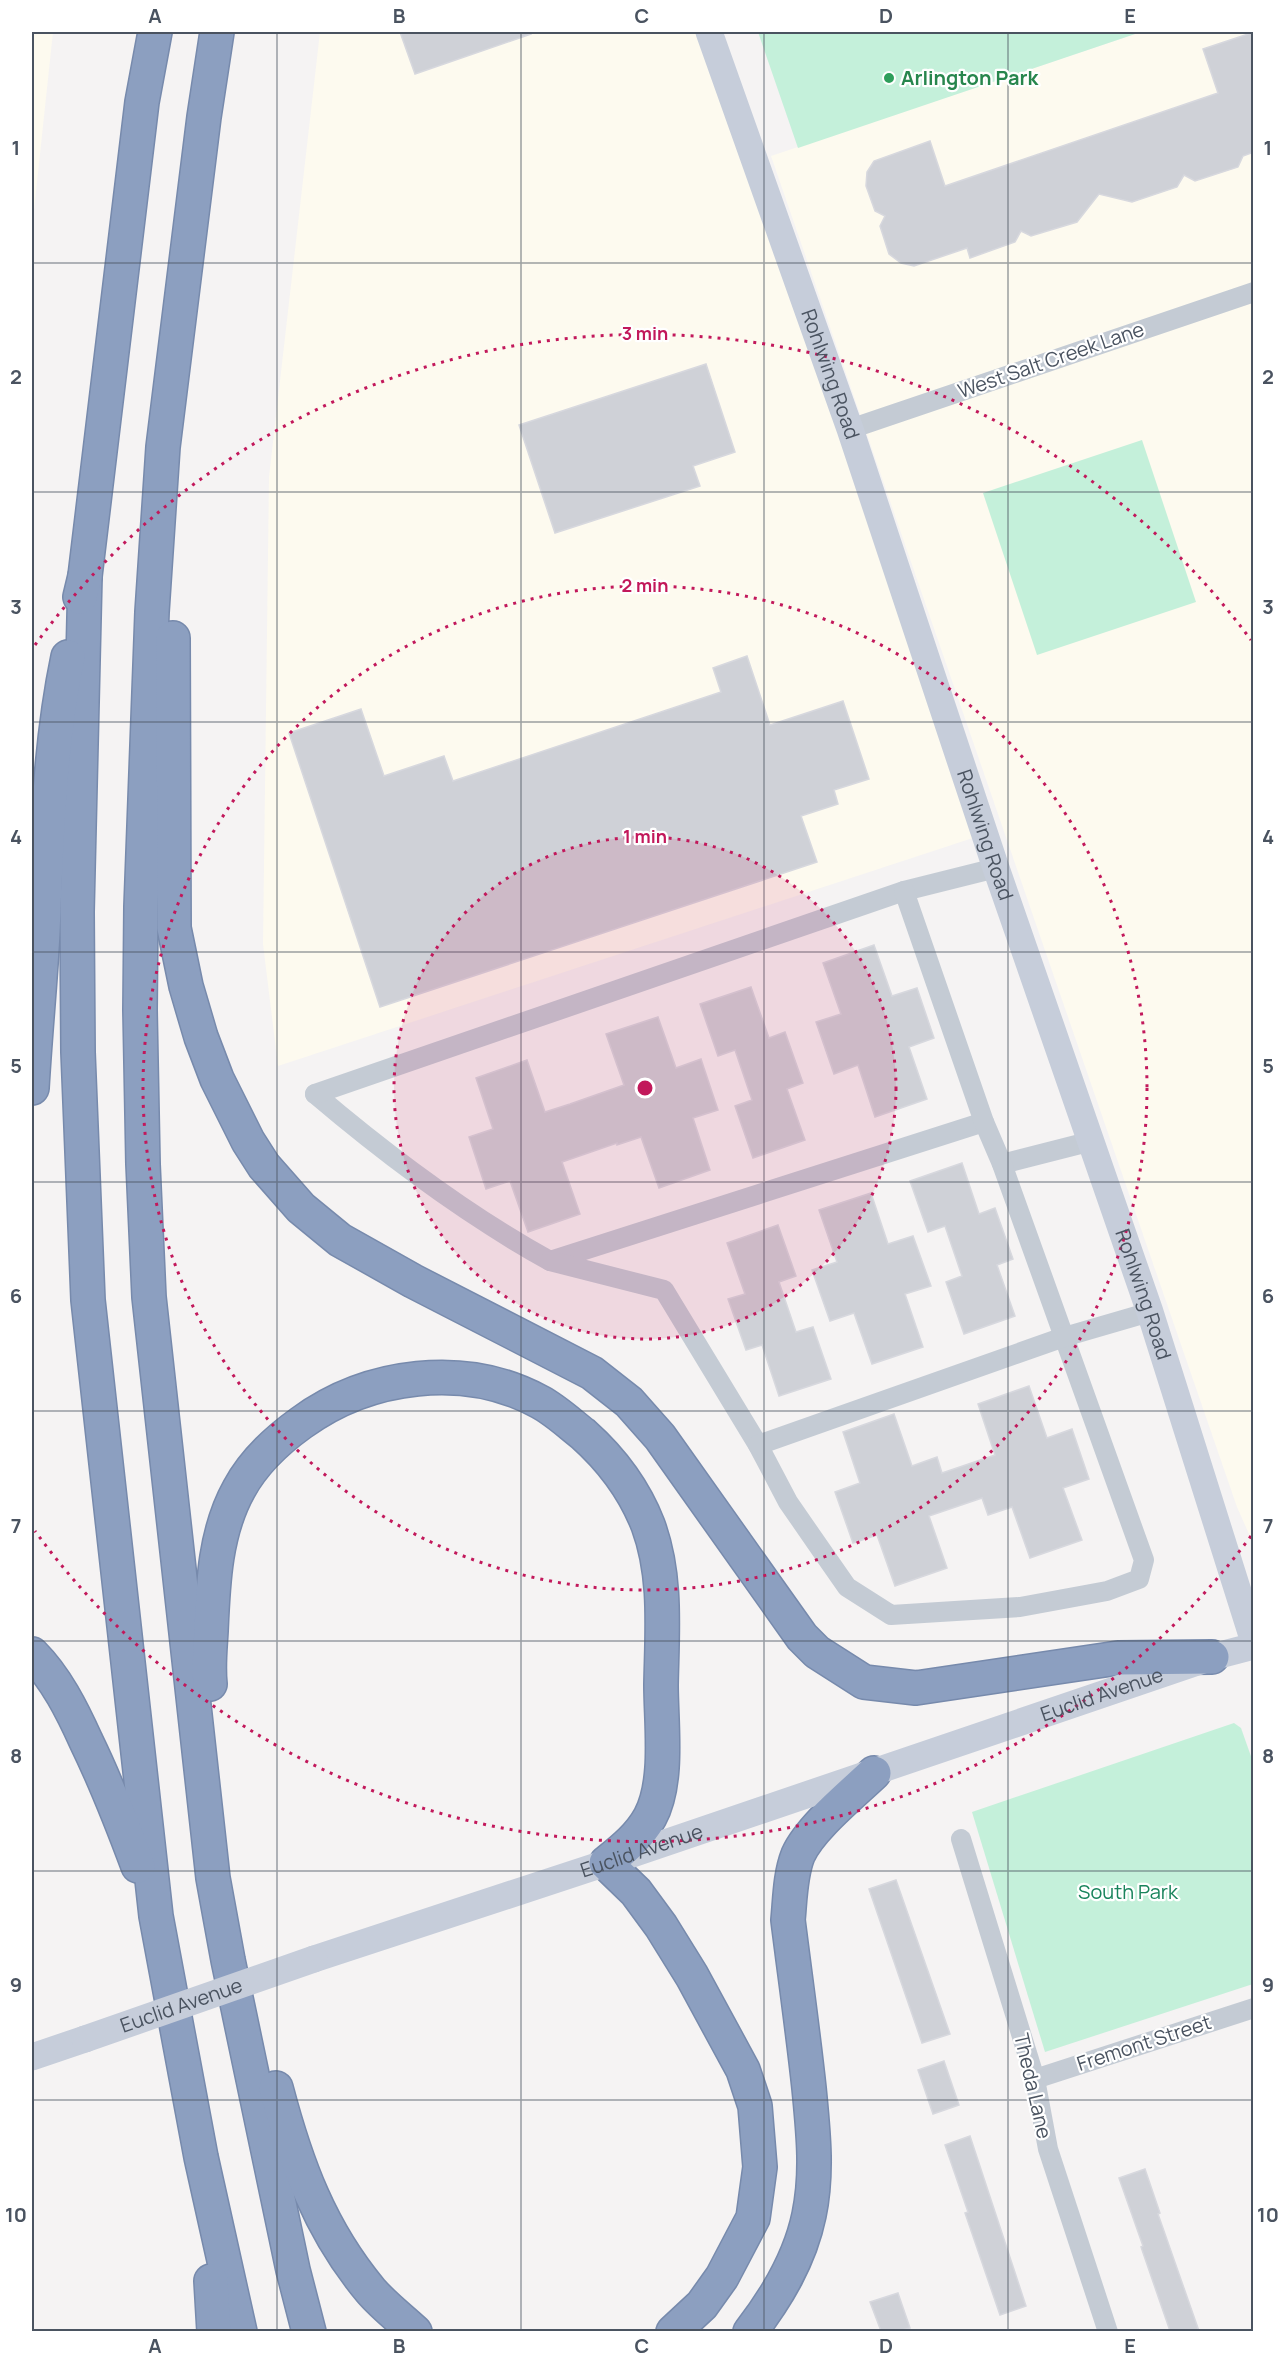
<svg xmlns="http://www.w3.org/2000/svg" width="1285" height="2363" viewBox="0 0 1285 2363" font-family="Manrope,sans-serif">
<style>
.commercial{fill:#fdfaef}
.green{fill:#c4f0da}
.building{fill:#cfd1d7;stroke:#d7d8de;stroke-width:1.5}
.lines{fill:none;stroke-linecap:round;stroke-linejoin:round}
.highway-casing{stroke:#778aac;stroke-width:36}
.street{stroke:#c4cbd4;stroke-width:20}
.secondary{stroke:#c6cdda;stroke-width:27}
.highway{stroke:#8c9fc0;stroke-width:33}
.secondary-bridge{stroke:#c6cdda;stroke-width:27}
.grid{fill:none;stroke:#4a5360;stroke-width:1.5;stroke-opacity:0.55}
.ring{fill:none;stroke:#c2185b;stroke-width:3;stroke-dasharray:3 6}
.leisure-dot{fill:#2e9e5b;stroke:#fff;stroke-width:2}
.labels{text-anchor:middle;stroke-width:4.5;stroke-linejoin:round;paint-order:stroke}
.leisure-label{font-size:20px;font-weight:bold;fill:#27864d;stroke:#fff;text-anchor:start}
.street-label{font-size:20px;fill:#4a5360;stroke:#fff}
.park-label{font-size:20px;fill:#19845c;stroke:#fff}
.centre{fill:#c2185b;stroke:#fff;stroke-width:3}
.ring-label{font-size:18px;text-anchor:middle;font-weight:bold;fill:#c2185b;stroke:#fff;stroke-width:4.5;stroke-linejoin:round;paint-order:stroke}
.neatline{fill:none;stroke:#4a5360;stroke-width:2}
.grid-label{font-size:20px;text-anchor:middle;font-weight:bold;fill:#4a5360}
</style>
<rect width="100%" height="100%" fill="#f5f3f3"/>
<g class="commercial">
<polygon points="32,32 53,32 32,229"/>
<polygon points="320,32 709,32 985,834 278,1066 263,944 269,477"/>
<polygon points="1141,32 1253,32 1253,1543 1237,1507 771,156"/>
</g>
<g class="green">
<polygon points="758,32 1141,32 798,148"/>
<polygon points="1142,440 1196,602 1037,655 983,493"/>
<polygon points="1234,1723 1241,1728 1253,1762 1253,1984 1045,2052 972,1812"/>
</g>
<g class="building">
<polygon points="400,32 530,32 531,34 415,74"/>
<polygon points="1254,32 1254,152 1243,156 1238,167 1195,181 1184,175 1177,187 1132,202 1099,194 1077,222 1031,236 1021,231 1015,242 970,258 967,248 914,266 901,263 889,254 880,226 885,216 875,211 866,186 867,172 874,161 930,141 945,186 1218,93 1203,49"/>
<polygon points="706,364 735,452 693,466 700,486 555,533 519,425"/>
<polygon points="747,656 770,725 843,701 869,779 834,790 838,804 801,816 817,862 380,1007 289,733 361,709 384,776 444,756 453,781 721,692 713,668"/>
<polygon points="874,945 892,996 917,988 934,1038 909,1047 927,1099 875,1117 858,1065 834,1074 816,1022 841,1014 823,963"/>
<polygon points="751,987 769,1038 785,1032 803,1083 787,1089 805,1140 753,1158 735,1106 752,1100 735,1050 718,1056 700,1004"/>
<polygon points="658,1017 676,1068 701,1059 718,1110 693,1118 710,1170 659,1188 641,1137 617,1145 617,1143 562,1162 580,1214 528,1232 510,1181 486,1189 469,1137 493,1129 476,1078 527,1060 545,1112 570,1104 624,1085 606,1034"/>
<polygon points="962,1163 979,1214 995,1208 1013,1259 997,1265 1015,1316 964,1334 946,1282 962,1276 945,1226 928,1232 910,1181"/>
<polygon points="871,1193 888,1244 913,1236 931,1286 905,1294 923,1347 872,1364 854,1313 830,1321 812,1270 837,1262 819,1210"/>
<polygon points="778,1225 796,1276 779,1282 796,1332 813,1327 831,1379 779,1396 762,1345 746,1350 728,1299 745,1294 727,1243"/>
<polygon points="1029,1386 1047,1438 1072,1429 1089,1479 1063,1488 1082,1540 1030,1558 1012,1507 988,1515 982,1498 929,1516 947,1568 895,1586 877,1535 853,1543 835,1492 860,1483 843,1432 894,1414 912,1466 937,1457 942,1473 995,1455 978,1404"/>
<polygon points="896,1880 950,2034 922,2043 869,1889"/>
<polygon points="944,2061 959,2105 933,2114 918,2070"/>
<polygon points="970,2136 1026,2306 1000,2315 965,2213 968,2212 945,2145"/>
<polygon points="1145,2169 1160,2213 1158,2214 1199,2331 1170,2331 1141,2247 1143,2246 1119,2178"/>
<polygon points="898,2293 910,2328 898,2331 881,2331 870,2302"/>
</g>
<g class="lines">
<defs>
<g id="highway">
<polyline points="217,32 204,117 163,447 152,612 141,907 140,1010 143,1164 149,1297 213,1878 228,1960 293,2270 309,2332"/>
<polyline points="85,576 77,912 78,1052 88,1300 156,1916 201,2157 240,2332"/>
<polyline points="80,597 85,576 142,102 155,32"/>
<polyline points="173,638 174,928 186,986 201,1037 217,1079 248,1141 264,1166 301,1208 340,1240 413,1281 592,1373 629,1402 660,1437 802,1637 817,1652 864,1682 916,1688 1118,1658 1212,1657"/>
<path d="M32 1088C35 1036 40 985 43 933 47 841 49 748 68 657"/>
<path d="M32 1654C56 1678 72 1710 86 1741 106 1782 122 1823 138 1866"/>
<path d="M210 1684C208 1666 210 1649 211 1631 213 1583 215 1532 239 1489 253 1463 276 1441 301 1423 368 1374 465 1361 540 1402 555 1410 569 1423 583 1434 611 1459 634 1489 648 1525 667 1576 662 1631 661 1685 661 1724 669 1782 650 1817 639 1837 622 1850 606 1863L636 1892 661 1926 692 1976 743 2070 755 2106 760 2167 753 2218 722 2277 702 2305 673 2332"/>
<path d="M276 2088C296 2164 320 2230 371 2291 384 2306 401 2319 415 2332"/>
<polyline points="211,2281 214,2332"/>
<path d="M750 2332C777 2297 800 2259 809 2215 818 2172 813 2130 809 2088 803 2032 795 1976 788 1920 790 1900 790 1875 798 1855 810 1828 852 1794 874 1773"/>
</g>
</defs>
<use href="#highway" class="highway-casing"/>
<g class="street">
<polyline points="850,429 1254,292"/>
<path d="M315 1094C388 1156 465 1214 550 1261L984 1122"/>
<polyline points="315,1094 904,891 996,868"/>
<polyline points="1002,1164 1092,1141"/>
<polyline points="550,1261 664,1290 758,1445 788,1502 824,1554 847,1587 891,1615 1020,1607 1107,1591 1139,1579 1144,1560 1002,1164 984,1122 904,891"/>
<polyline points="758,1445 1064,1337 1150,1312"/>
<polyline points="961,1839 1035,2079 1048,2149 1108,2332"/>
<polyline points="1035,2079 1254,2008"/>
</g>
<g class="secondary">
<path id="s1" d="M709 32 850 429 996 868 1150 1312 1254 1642"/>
<path id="s2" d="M314 1959 606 1863 1212 1657 1254 1646"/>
<polyline points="32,2057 85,2039"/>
</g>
<use href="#highway" class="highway"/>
<path class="secondary-bridge" id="s3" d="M85 2039 314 1959"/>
</g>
<path class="grid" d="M277 32V2332M521 32V2332M764 32V2332M1008 32V2332M32 263H1254M32 492H1254M32 722H1254M32 952H1254M32 1182H1254M32 1411H1254M32 1641H1254M32 1871H1254M32 2100H1254"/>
<circle cx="645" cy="1088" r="251" fill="#c2185b" fill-opacity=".12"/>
<g class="ring">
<circle cx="645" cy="1088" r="251"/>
<circle cx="645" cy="1088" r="502"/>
<path d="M1251 1536A754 754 0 0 1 35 1531M35 645A754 754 0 0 1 1251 640"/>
</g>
<circle class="leisure-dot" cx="889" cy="78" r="6"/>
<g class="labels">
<g class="leisure-label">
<text x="901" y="85">Arlington Park</text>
</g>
<g class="street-label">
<text transform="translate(1051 360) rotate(-19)" y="7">West Salt Creek Lane</text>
<text dy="7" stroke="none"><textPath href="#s1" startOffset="363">Rohlwing Road</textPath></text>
<text dy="7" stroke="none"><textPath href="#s1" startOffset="849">Rohlwing Road</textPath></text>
<text dy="7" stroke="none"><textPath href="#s1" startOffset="1335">Rohlwing Road</textPath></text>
<text dy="7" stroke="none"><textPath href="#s2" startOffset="831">Euclid Avenue</textPath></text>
<text dy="7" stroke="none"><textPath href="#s2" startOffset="345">Euclid Avenue</textPath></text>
<text dy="7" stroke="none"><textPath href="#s3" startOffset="102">Euclid Avenue</textPath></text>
<text transform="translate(1144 2043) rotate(-18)" y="7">Fremont Street</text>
<text transform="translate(1033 2086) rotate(77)" y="7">Theda Lane</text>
</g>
<g class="park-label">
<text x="1128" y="1899">South Park</text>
</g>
</g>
<circle cx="645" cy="1088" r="9" class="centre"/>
<g class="ring-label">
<text x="645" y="340">3 min</text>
<text x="645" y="592">2 min</text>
<text x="645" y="843">1 min</text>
</g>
<rect width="1285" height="2363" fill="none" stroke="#ffffff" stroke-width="66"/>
<rect x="33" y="33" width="1219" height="2297" class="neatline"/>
<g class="grid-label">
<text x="155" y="23">A</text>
<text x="399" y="23">B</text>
<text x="642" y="23">C</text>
<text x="886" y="23">D</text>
<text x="1130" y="23">E</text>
<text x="16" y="155">1</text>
<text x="1268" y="155">1</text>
<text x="16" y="384">2</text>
<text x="1268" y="384">2</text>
<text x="16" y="614">3</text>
<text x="1268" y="614">3</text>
<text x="16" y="844">4</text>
<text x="1268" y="844">4</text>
<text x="16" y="1073">5</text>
<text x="1268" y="1073">5</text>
<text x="16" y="1303">6</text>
<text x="1268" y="1303">6</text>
<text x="16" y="1533">7</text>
<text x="1268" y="1533">7</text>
<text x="16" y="1763">8</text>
<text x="1268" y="1763">8</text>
<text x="16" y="1992">9</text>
<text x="1268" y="1992">9</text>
<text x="16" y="2222">10</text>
<text x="1268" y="2222">10</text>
<text x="155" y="2353">A</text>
<text x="399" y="2353">B</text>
<text x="642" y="2353">C</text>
<text x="886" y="2353">D</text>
<text x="1130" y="2353">E</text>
</g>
</svg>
